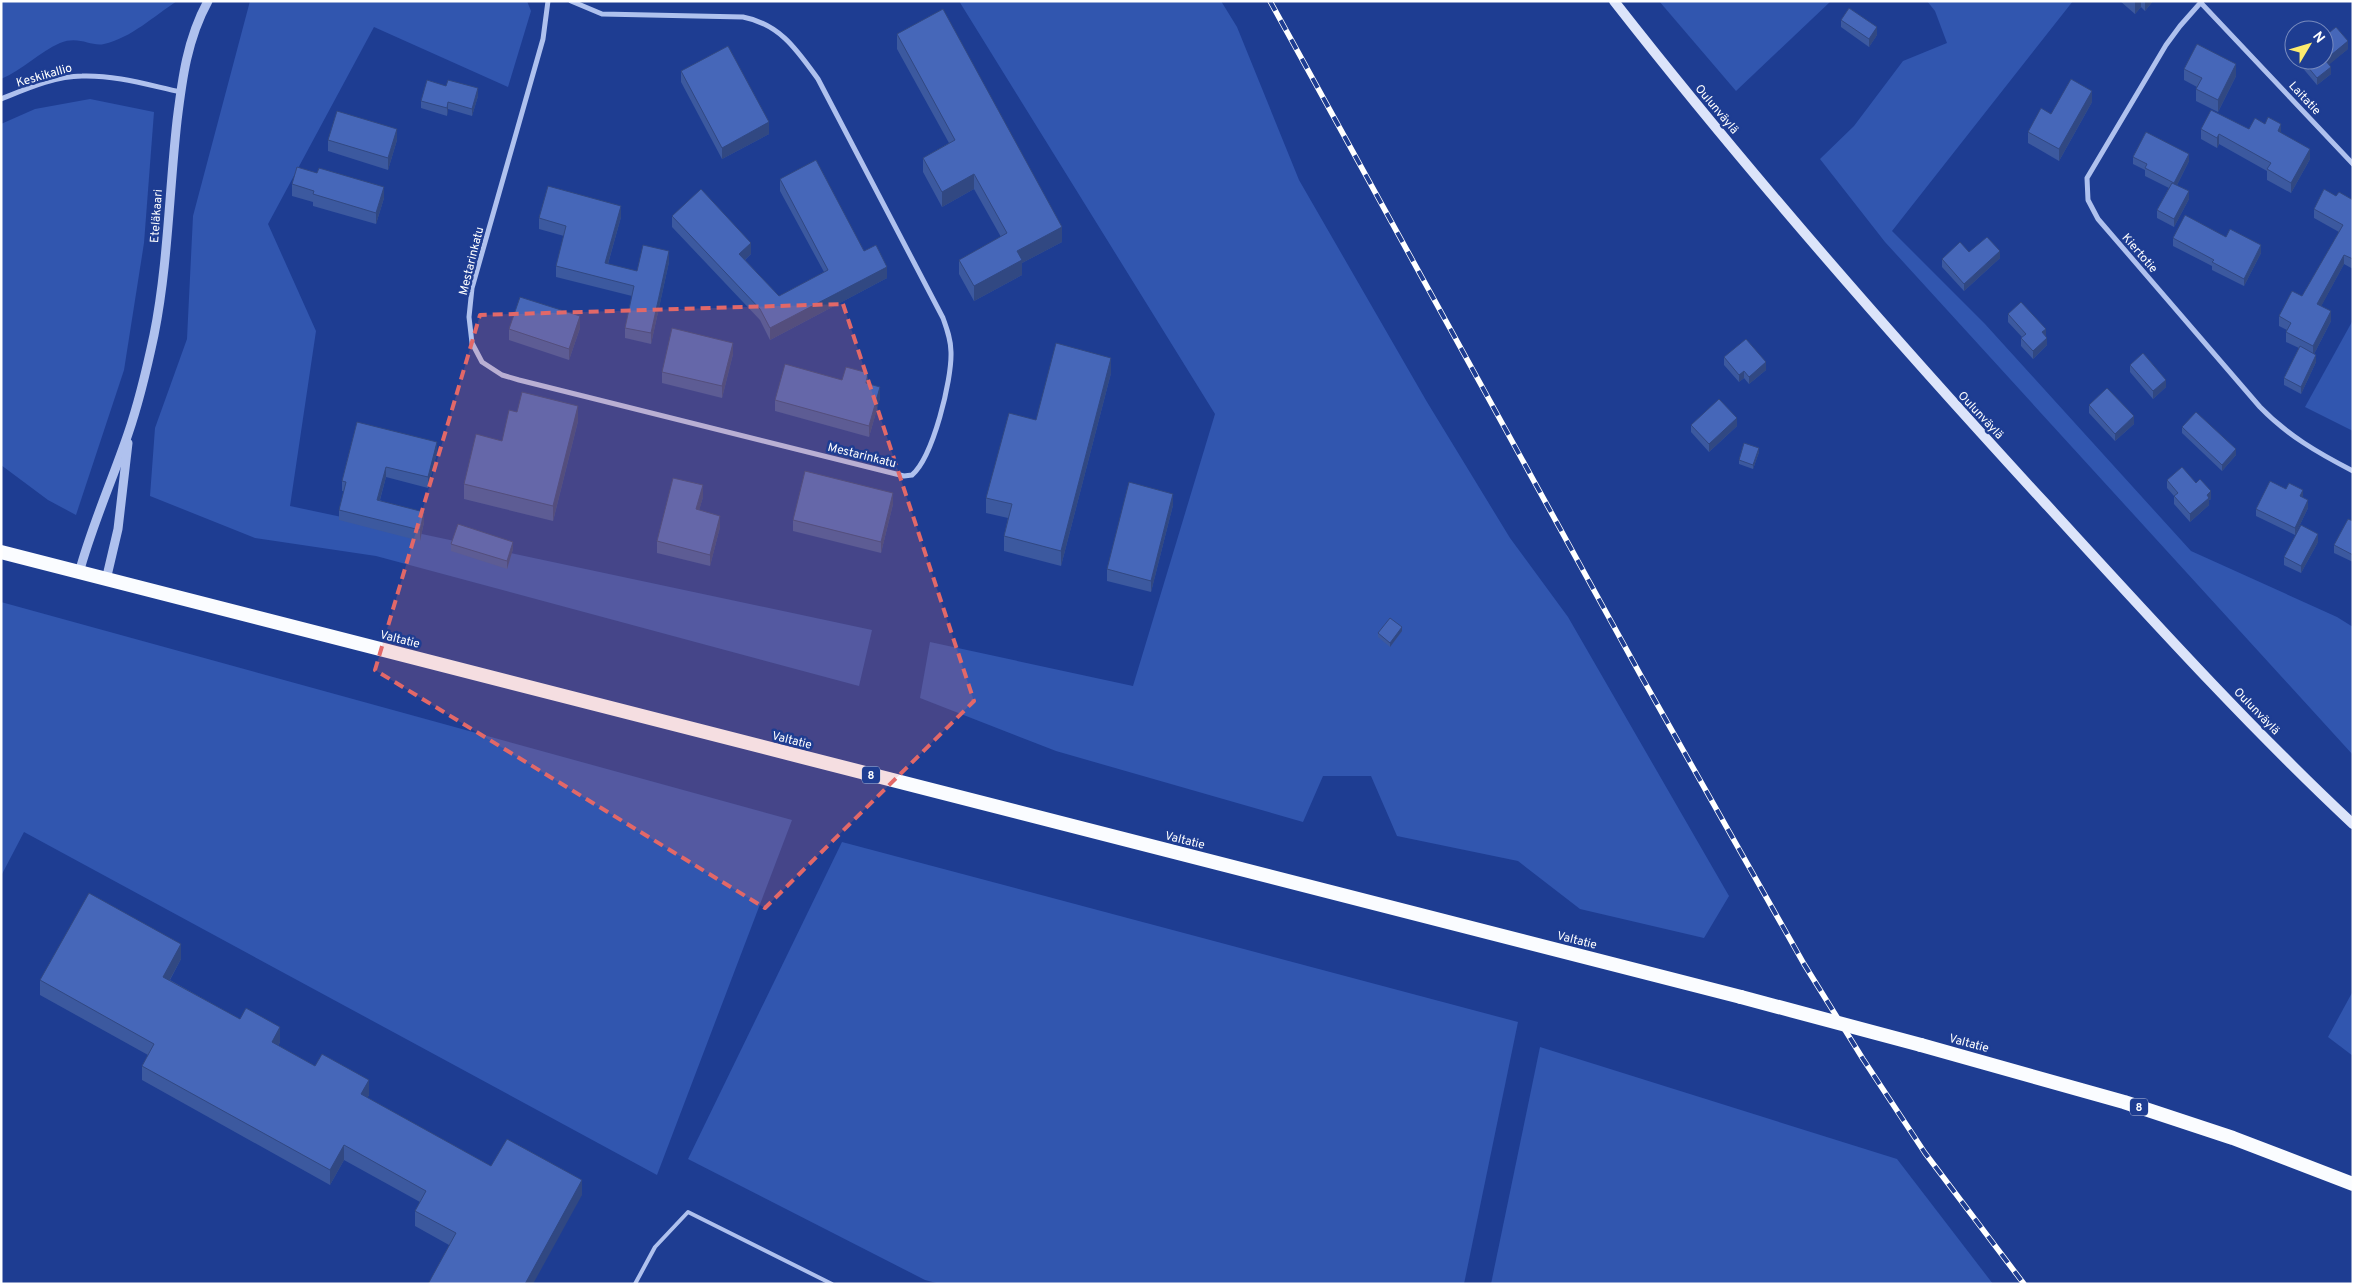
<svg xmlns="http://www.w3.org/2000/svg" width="2354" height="1285" viewBox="0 0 2354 1285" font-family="Overpass,sans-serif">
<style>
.green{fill:#3156af}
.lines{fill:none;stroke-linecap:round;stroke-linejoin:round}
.service{stroke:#afc1ee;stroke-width:4}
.minor{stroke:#afc1ee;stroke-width:5}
.tertiary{stroke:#afc1ee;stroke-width:9}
.secondary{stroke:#dce4fa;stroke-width:10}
.trunk{stroke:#fafcff;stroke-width:14}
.rail-casing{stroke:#fff;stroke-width:5.5}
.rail{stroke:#1e3d92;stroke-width:4;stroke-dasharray:11;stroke-linecap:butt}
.trunk-bridge{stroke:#fafcff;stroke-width:14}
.wall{fill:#3c599f}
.shaded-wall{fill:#314882}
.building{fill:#4667b9;stroke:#314882}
.marked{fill:#e26868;fill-opacity:0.2;stroke:#e26868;stroke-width:4;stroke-dasharray:10 6;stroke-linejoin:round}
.labels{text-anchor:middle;stroke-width:5;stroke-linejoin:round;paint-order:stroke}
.shield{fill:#1e3d92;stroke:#bcc5de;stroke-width:1}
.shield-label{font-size:11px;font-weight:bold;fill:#fff}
.street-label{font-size:12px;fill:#fff;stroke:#1e3d92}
</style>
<rect width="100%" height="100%" fill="#1e3d92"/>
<g class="green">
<path d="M1 1H177C154 16 131 38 104 44 91 47 79 35 60 43 39 52 23 70 1 79Z"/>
<polygon points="250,1 527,1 531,11 508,87 374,27 268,224 316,331 290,506 872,630 859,686 376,556 255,538 150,496 155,428 187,339 193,216"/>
<polygon points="959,1 1221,1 1237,27 1299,180 1427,402 1510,538 1568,617 1729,896 1704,938 1580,909 1518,861 1397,836 1371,776 1323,776 1303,822 1056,751 920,698 930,642 1133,686 1215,414"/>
<polygon points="1659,1 1831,1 1736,91"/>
<polygon points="1927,1 2073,1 1892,231 1985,324 2191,551 2337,617 2353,627 2353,755 1885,242 1820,159 1854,126 1903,61 1947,43 1935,11"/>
<polygon points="90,99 154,112 144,243 124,370 76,515 48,500 1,465 1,124 35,109"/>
<polygon points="2353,320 2353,431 2305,407"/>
<polygon points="1,602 792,820 657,1175 24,832 1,876"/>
<polygon points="842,842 1518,1022 1464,1284 940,1284 925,1280 688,1159"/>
<polygon points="2353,991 2353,1056 2328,1037"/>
<polygon points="1540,1047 1897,1159 1993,1284 1491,1284"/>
</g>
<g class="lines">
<polyline class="service" points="635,1284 655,1247 688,1212 832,1284"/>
<g class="minor">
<path d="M548 1 543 39 472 288 469 317 472 343 482 362 502 375 519 380 904 476 912 475C933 457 952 380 951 352 951 340 947 329 943 318L818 79C797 50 780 24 743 17L602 14 571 1"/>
<path d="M2202 1 2180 26 2166 45 2087 178 2088 200 2098 219 2260 407C2287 435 2318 453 2353 471"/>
<polyline points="2201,3 2353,164"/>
<path d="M1 99C26 89 55 76 82 76 116 75 148 85 181 92"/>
</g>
<g class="tertiary">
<path d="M79 573C92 525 112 481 128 434 139 402 147 368 154 335 168 265 169 193 177 121 182 80 187 39 208 1"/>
<polyline points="106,580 118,529 128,443"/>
</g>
<path class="secondary" d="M1614 1C1750 175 1896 341 2045 503 2145 612 2245 723 2353 824"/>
<g class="trunk">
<polyline points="1,552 1741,997"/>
<polyline points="1921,1045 2124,1102 2233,1138 2353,1184"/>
</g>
<defs>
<polyline id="rail" points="1270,1 1640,674 1804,964 1863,1059 1925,1153 2024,1284"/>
</defs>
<use href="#rail" class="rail-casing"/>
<use href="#rail" class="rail"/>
<polyline class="trunk-bridge" points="1741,997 1921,1045"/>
</g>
<g class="wall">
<polygon points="2120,1 2153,1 2145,11 2141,7 2135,14"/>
<polygon points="1841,20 1877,35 1869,47 1841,27"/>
<polygon points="897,34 1062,242 1022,263 1022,275 974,301 959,274 959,260 1001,237 974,189 942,207 923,172 923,158 949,143 897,49"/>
<polygon points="2348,49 2329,64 2331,74 2317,85 2296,60 2324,60"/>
<polygon points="2184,69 2236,76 2218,112 2196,101 2196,89 2197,87 2184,80"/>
<polygon points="681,71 769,134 722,159 681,82"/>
<polygon points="478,96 472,116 448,109 447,116 421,108 421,101"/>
<polygon points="2092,102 2059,161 2028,143 2028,132 2051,114"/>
<polygon points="2201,129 2249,129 2281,133 2310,159 2291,193 2267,180 2267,171 2219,144 2217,148 2201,139"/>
<polygon points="328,140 397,140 388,170 328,151"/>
<polygon points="2133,157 2189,161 2177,185 2189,199 2174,227 2157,218 2157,210 2169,188 2145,176 2145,170 2133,164"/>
<polygon points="317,173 384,198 376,224 313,206 313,202 292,196 292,184"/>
<polygon points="780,179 864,251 887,278 770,340 760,320 672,227 672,216 751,254 745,260 779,296 824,272 780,191"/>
<polygon points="2336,196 2353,200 2353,269 2344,264 2321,306 2331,321 2314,354 2316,362 2301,394 2284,385 2284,378 2299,348 2286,342 2286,332 2287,330 2279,326 2279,316 2302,296 2339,232 2314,218 2314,209"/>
<polygon points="621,217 608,264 637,271 669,262 651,344 625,338 625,328 632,296 556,277 556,266 564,236 539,229 539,218"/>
<polygon points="2226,237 2261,253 2244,286 2212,270 2212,266 2173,246 2173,238"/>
<polygon points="1969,252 2000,258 1964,291 1942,267 1942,259"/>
<polygon points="2008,314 2046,336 2047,345 2033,359 2021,346 2021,338 2022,337 2008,322"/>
<polygon points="580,328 569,360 509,340 509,329"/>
<polygon points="733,354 722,398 662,383 662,372"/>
<polygon points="1724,357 1766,370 1749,384 1744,378 1739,382 1724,365"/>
<polygon points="2130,365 2166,387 2153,399 2130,372"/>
<polygon points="1111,373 1061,566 1004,551 1004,536 1008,518 986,513 986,498 1036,420"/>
<polygon points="842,380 868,384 880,398 869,437 775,411 775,400"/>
<polygon points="2089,405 2134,424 2115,441 2089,413"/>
<polygon points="517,412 578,421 553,521 464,499 464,484 502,441"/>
<polygon points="357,422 437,452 428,488 386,477 380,500 424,522 420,541 339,520 339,510 344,491 342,491 342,481"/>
<polygon points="1691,425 1737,426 1709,452 1691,432"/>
<polygon points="2182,427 2236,455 2222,471 2182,433"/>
<polygon points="1759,452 1753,469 1739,464 1739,460"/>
<polygon points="2167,480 2211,499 2209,500 2209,505 2190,522 2174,504 2174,496 2167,488"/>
<polygon points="703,497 699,510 720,527 710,566 657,553 657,541"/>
<polygon points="2303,498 2308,508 2295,535 2256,516 2256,509"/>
<polygon points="893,504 881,553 793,531 793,520"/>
<polygon points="1173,505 1151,592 1107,581 1107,569"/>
<polygon points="2353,521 2353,562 2334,553 2334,545"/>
<polygon points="2318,542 2301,573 2284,565 2284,557"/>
<polygon points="451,544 513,549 507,569 451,551"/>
<polygon points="1402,631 1390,647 1378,637 1378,633"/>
<polygon points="181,959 170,980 280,1042 278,1046 369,1095 367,1098 491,1166 582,1195 449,1245 415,1226 415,1211 420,1202 344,1160 330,1185 142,1080 142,1066 148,1055 40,995 40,980"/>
</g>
<g class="shaded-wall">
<polygon points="2136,1 2141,1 2141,7 2135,14 2135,2"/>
<polygon points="2145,1 2153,1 2145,11"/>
<polygon points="1877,27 1877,35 1869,47 1869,39"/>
<polygon points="2348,41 2348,49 2325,68 2325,60"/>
<polygon points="2236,64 2236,76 2218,112 2218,100"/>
<polygon points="2331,67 2331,74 2317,85 2317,78"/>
<polygon points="478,88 478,96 472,116 472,109"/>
<polygon points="2092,91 2092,102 2059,161 2059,149"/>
<polygon points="448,102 448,109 447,116 447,108"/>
<polygon points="769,122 769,134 722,159 722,148"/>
<polygon points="2281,124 2281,135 2278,131"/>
<polygon points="397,129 397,140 388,170 388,158"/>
<polygon points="2219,134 2219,144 2217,148 2217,138"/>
<polygon points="2310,149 2310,159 2291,193 2291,183"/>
<polygon points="2189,154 2189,161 2174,191 2174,183"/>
<polygon points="974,174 974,189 942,207 942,192"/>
<polygon points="384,187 384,198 376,224 376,213"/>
<polygon points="2189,191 2189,199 2174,227 2174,219"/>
<polygon points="621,206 621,217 605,274 605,263"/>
<polygon points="1062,227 1062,242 1022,263 1022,275 974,301 974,286 1017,251"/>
<polygon points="751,243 751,254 739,265 739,254"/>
<polygon points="2261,245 2261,253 2244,286 2244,279"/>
<polygon points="669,251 669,262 651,344 651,333"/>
<polygon points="2000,251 2000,258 1964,291 1964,284"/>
<polygon points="2344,255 2344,264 2317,314 2317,304"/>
<polygon points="887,267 887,278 770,340 770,328"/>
<polygon points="2331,311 2331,321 2313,356 2313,346"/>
<polygon points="580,316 580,328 569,360 569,349"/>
<polygon points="2046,329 2046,337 2042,332"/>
<polygon points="2047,338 2047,345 2033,359 2033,351"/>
<polygon points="733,343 733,354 722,398 722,386"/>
<polygon points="2316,355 2316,362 2301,394 2301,387"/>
<polygon points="1111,358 1111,373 1061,566 1061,551"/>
<polygon points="1766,362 1766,370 1749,384 1749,377"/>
<polygon points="1744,371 1744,378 1739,382 1739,375"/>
<polygon points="868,373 868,384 866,383"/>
<polygon points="2166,380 2166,387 2153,399 2153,391"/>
<polygon points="880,387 880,398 869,437 869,426"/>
<polygon points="578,406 578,421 553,521 553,506"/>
<polygon points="2134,416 2134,424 2115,441 2115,434"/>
<polygon points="1737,418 1737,426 1709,452 1709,444"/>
<polygon points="437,442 437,452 428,488 428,477"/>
<polygon points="1759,448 1759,452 1753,469 1753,465"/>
<polygon points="2236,449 2236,455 2222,471 2222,465"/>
<polygon points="386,467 386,477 377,510 377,500"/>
<polygon points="703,485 703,497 696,521 696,509"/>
<polygon points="2303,490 2303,497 2300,496"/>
<polygon points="2211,491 2211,499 2209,500 2209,505 2190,522 2190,514 2207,495"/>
<polygon points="893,493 893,504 881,553 881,542"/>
<polygon points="1173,494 1173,505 1151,592 1151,581"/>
<polygon points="2308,500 2308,508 2295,535 2295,528"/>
<polygon points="424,512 424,522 420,541 420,530"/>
<polygon points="720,516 720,527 710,566 710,555"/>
<polygon points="2318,534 2318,542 2301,573 2301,566"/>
<polygon points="513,542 513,549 507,569 507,561"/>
<polygon points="1402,627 1402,631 1390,647 1390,643"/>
<polygon points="181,944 181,959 163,992 163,977"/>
<polygon points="280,1027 280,1042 272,1057 272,1042"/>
<polygon points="369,1080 369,1095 361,1109 361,1094"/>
<polygon points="344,1145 344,1160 330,1185 330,1170"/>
<polygon points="582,1180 582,1195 533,1284 525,1284"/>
</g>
<g class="building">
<polygon points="1849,8 1877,27 1869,39 1841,20"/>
<polygon points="943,9 1062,227 1017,251 1022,260 974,286 959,260 1007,233 974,174 942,192 923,158 955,140 897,34"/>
<polygon points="2336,27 2348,41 2325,60 2331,67 2317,78 2302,60 2324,60 2324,37"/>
<polygon points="2197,44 2236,64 2218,100 2196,89 2202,78 2184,69"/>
<polygon points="728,46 769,122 722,148 681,71"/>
<polygon points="2071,79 2092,91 2059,149 2028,132 2041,108 2051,114"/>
<polygon points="427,80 446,86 448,80 478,88 472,109 448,102 447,108 421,101"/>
<polygon points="2211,110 2249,129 2255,118 2265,124 2268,117 2281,124 2278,131 2310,149 2291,183 2267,169 2271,163 2219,134 2217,138 2201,129"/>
<polygon points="337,111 397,129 388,158 328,140"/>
<polygon points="2146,132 2189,154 2174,183 2145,168 2147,164 2133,157"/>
<polygon points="816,160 864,251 876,245 887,267 770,328 760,309 672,216 701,189 751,243 739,254 779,296 828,270 780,179"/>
<polygon points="297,167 317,173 319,168 384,187 376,213 313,194 314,191 292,184"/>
<polygon points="2172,183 2189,191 2174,219 2157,210"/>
<polygon points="548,186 621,206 605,263 637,271 643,245 669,251 651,333 625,328 634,286 556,266 566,226 539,218"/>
<polygon points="2324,189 2336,196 2339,192 2353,200 2353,259 2344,255 2317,304 2331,311 2313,346 2286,332 2291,323 2279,316 2292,291 2302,296 2343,225 2314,209"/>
<polygon points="2185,215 2226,237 2230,229 2261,245 2244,279 2212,262 2214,260 2173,238"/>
<polygon points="1987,237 2000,251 1964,284 1942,259 1960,242 1969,252"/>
<polygon points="520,297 580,316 569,349 509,329"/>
<polygon points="2021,302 2046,329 2042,332 2047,338 2033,351 2021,338 2026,334 2008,314"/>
<polygon points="672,328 733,343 722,386 662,372"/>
<polygon points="1746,339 1766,362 1749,377 1744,371 1739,375 1724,357"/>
<polygon points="1056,343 1111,358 1061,551 1004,536 1012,504 986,498 1009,413 1036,420"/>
<polygon points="2300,346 2316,355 2301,387 2284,378"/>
<polygon points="2143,353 2166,380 2153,391 2130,365"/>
<polygon points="785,364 842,380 846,367 868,373 866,383 880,387 869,426 775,400"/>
<polygon points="2107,388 2134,416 2115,434 2089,405"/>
<polygon points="522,392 578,406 553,506 464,484 476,434 502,441 509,410 517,412"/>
<polygon points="1719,399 1737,418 1709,444 1691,425"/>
<polygon points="2196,412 2236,449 2222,465 2182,427"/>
<polygon points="357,422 437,442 428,477 386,467 377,500 424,512 420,530 339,510 346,482 342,481"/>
<polygon points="1744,443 1759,448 1753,465 1739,460"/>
<polygon points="2182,467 2196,483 2200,479 2211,491 2207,495 2209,498 2190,514 2174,496 2178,493 2167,480"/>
<polygon points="805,471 893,493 881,542 793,520"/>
<polygon points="673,478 703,485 696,509 720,516 710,555 657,541"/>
<polygon points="2270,481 2286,489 2289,483 2303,490 2300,496 2308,500 2295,528 2256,509"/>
<polygon points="1129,482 1173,494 1151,581 1107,569"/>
<polygon points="2348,519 2353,521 2353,555 2334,545"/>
<polygon points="458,524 513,542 507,561 451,544"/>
<polygon points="2301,525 2318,534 2301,566 2284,557"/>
<polygon points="1390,618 1402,627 1390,643 1378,633"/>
<polygon points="89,893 181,944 163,977 240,1019 246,1008 280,1027 272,1042 315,1066 322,1054 369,1080 361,1094 491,1166 507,1139 582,1180 525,1284 428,1284 456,1233 415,1211 426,1191 344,1145 330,1170 142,1066 154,1044 40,980"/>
</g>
<path class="marked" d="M843 304 974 701 765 908 375 670 480 315Z"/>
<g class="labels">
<g class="shield">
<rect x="862" y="766.5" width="18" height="17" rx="4"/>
<rect x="2130" y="1098.5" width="18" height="17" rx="4"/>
</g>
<g class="shield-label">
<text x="871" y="779">8</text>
<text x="2139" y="1111">8</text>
</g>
<g class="street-label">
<text transform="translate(44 75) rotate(-16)" y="4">Keskikallio</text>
<text transform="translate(2305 98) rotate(47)" y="4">Laitatie</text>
<text transform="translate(1717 109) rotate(50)" y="4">Oulunväylä</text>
<text transform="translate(156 216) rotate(-86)" y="4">Eteläkaari</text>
<text transform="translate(2140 253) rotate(49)" y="4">Kiertotie</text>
<text transform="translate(471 261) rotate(-76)" y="4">Mestarinkatu</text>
<text transform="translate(1981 415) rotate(47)" y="4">Oulunväylä</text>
<text transform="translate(862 455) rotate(14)" y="4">Mestarinkatu</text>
<text transform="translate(400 639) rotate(14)" y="4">Valtatie</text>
<text transform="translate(2257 711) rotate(46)" y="4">Oulunväylä</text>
<text transform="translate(792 740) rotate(14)" y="4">Valtatie</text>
<text transform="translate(1185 840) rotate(14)" y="4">Valtatie</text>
<text transform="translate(1577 940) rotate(14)" y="4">Valtatie</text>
<text transform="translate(1969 1043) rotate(15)" y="4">Valtatie</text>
</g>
</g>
<rect width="2354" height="1285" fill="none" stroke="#ffffff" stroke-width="5"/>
<g transform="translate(2309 45) rotate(52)"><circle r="24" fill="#1e3d92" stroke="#788bbe"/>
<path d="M0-4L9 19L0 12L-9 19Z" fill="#fdeb6e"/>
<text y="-8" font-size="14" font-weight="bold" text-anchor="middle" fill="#ffffff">N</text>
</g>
</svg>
